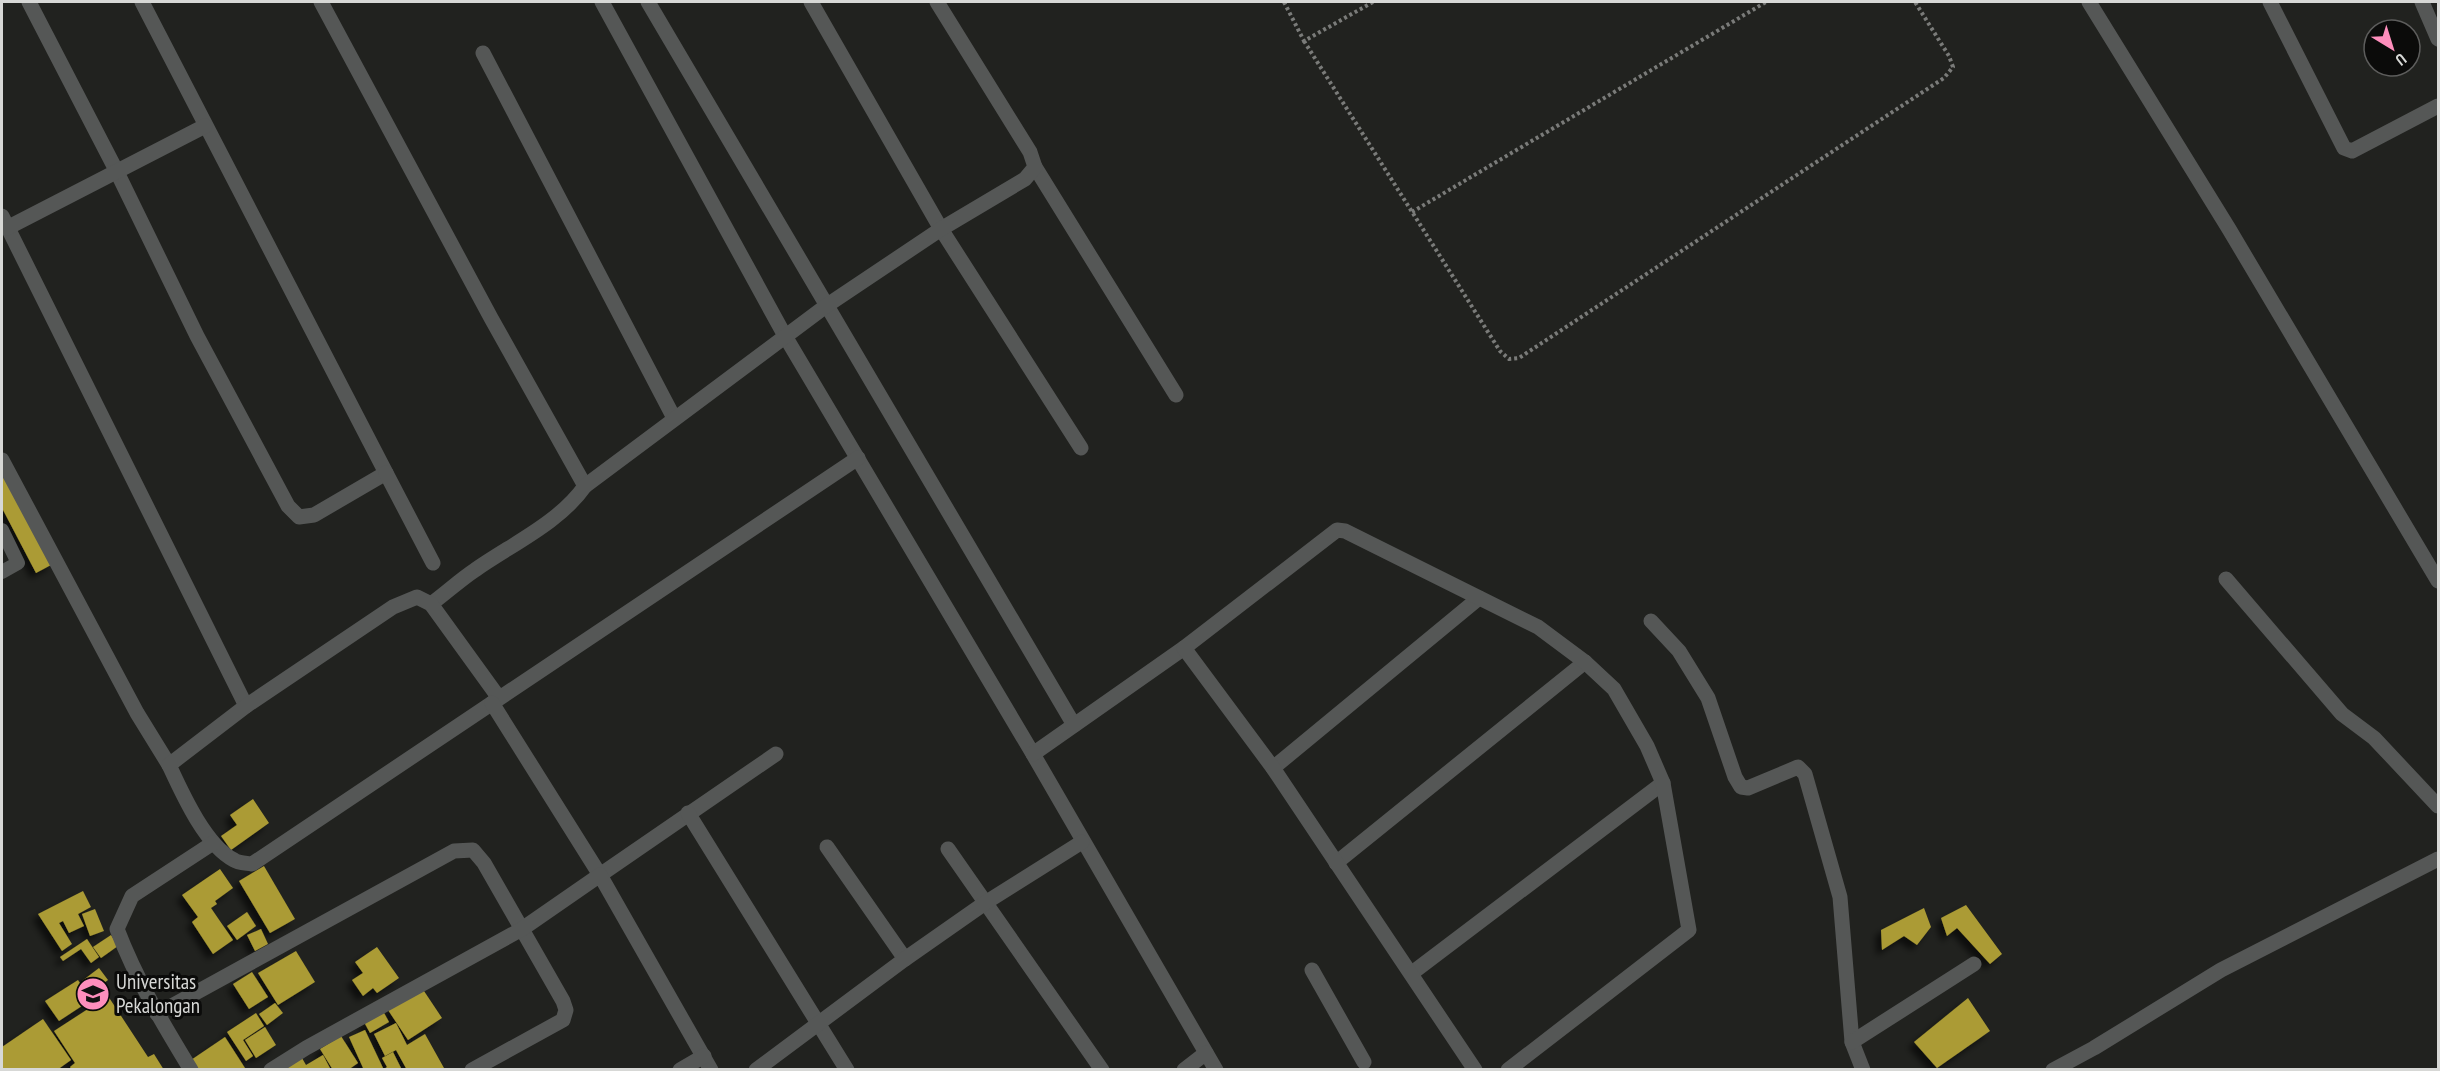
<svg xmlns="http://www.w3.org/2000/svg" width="2440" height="1071" viewBox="0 0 2440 1071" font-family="'PT Sans Narrow',sans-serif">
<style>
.building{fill:#ab9b34;filter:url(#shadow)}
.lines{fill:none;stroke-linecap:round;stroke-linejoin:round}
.path{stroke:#7a7b79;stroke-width:4;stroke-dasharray:3 3;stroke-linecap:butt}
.lane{stroke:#555756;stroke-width:14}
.street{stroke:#555756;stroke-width:15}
.labels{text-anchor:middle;stroke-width:6;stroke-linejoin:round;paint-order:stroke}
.poi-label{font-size:21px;fill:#d7d8d6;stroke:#0b0b0a;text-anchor:start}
</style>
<defs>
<filter id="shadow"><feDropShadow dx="-5.5" dy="5.5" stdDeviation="3" flood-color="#0009"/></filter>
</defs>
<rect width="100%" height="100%" fill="#21221f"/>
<g class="building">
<polygon points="2,468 53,564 36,573 2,508"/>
<polygon points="253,799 269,823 231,850 221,836 237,825 230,815"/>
<polygon points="264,866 295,919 270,933 239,881"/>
<polygon points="220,869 233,888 215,901 217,904 211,908 233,940 213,954 192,922 198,917 182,895"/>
<polygon points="83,891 91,907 78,914 84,926 69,933 63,921 59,923 72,944 62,951 38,914"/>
<polygon points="1966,905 2002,954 1990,964 1957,928 1947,936 1941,918"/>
<polygon points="1924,908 1931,927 1917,945 1904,936 1882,950 1881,930"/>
<polygon points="95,909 104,931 90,936 82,914"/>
<polygon points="247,912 256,926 237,940 227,926"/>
<polygon points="261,929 268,944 255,951 247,935"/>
<polygon points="111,935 118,946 101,958 93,947"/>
<polygon points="87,939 99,957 91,963 81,949 63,961 60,957"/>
<polygon points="377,947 399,978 377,993 373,988 363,996 352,980 363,973 355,962"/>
<polygon points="296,951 315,982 278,1005 258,973"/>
<polygon points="99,968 108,980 91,993 82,981"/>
<polygon points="252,972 268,997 249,1009 233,984"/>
<polygon points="78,980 91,1000 59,1021 45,1001"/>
<polygon points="422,988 442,1018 408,1040 388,1010"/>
<polygon points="108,996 148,1057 154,1054 164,1070 72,1070 70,1067 75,1063 54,1031"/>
<polygon points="1968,998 1990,1031 1937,1068 1914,1042"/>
<polygon points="275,1003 283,1013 267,1025 259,1014"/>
<polygon points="383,1011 389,1022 370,1033 364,1022"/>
<polygon points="256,1013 264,1026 243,1040 253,1056 246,1061 227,1032"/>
<polygon points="43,1019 71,1060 57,1070 2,1070 2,1047"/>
<polygon points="396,1023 407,1045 425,1034 444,1068 440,1070 407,1070 396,1050 385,1056 374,1034"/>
<polygon points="265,1027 276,1045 256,1058 245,1040"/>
<polygon points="365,1030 383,1068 379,1070 364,1070 349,1037"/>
<polygon points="341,1036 358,1063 348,1070 333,1070 320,1049"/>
<polygon points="225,1037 245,1068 197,1070 191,1060"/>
<polygon points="393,1052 402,1070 383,1070 387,1067 382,1058"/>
<polygon points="323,1055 331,1070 283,1070 302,1058 306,1065"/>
</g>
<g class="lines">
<g class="path">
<polyline points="1284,2 1304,41 1373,2"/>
<polyline points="1304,41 1500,351 1509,359 1519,358 1944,78 1953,67 1949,56 1915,2"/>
<polyline points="1412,212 1766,2"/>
</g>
<polyline class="lane" points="2,530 18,563 2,572"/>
<g class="street">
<polyline points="29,2 116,170 197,336 288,506 299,517 314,515 386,473 142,2"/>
<polyline points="321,2 491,318 585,486"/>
<polyline points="602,2 785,336 1033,754 1216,1070"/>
<polyline points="648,2 1074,725"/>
<polyline points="811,2 941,229 1081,448"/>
<polyline points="2089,2 2229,229 2438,581"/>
<polyline points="2270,2 2344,148 2352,151 2438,106"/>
<polyline points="2422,2 2438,39"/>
<polyline points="483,53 674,418"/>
<polyline points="1035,167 1176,395"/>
<polyline points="2,216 246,706"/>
<polyline points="7,228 205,126"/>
<polyline points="2,460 137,713 169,765"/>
<polyline points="386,473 433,563"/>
<polyline points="2226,579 2342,714 2374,738 2438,806"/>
<path d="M431 604C446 593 460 580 475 570 512 544 559 523 585 486L826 306 941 229 1025 179 1035 167 1030 152 937 2"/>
<polyline points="1651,621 1679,651 1708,698 1735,777 1741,787 1748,788 1798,767 1805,774 1840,897 1852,1042 1863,1070"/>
<path d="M499 698 431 604 417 597 393 607 246 706 169 765C182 793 205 845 234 860 238 863 246 863 252 864L858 458"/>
<polyline points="492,703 600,875 776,754"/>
<polyline points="1033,754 1184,648"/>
<polyline points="1273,768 1479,598"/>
<polyline points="688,813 847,1070"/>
<polyline points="827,847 905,959"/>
<polyline points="948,849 1102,1070"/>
<polyline points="1336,863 1585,662"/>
<polyline points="1312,970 1364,1062"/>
<polyline points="1412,973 1663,783"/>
<polyline points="157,1014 454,851 473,850 484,863 563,1001 566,1010 563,1020 472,1070"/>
<polyline points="1852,1042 1974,964"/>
<path d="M191 1070C163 1024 136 979 117 929L132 896 213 843"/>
<polyline points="271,1070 306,1048 522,929 600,875 711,1070"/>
<polyline points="680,1070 704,1056"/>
<polyline points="756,1070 905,959 985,903 1082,842"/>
<polyline points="1184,1070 1206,1053"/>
<polyline points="1475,1070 1273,768 1184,648 1337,530 1345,531 1538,627 1585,662 1614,689 1647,746 1663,783 1689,930 1508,1070"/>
<polyline points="2053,1070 2094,1048 2221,970 2438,859"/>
</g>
</g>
<defs>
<symbol id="university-disc" viewBox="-11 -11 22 22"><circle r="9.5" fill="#fe8ebc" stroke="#0b0b0a"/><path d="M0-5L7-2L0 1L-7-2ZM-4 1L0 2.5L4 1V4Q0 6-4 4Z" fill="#111"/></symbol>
</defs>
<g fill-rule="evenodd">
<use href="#university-disc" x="74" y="975" width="38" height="38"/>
</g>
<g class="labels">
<g class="poi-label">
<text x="116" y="989">Universitas<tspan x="116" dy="24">Pekalongan</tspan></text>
</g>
</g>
<rect width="2440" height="1071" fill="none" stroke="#d7d8d6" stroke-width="6"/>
<g transform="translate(2392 48) rotate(142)"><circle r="28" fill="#0b0b0a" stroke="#5d5d5c" stroke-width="1.5"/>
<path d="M0-4.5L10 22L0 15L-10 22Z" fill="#fe8ebc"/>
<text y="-9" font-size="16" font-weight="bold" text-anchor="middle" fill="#d7d8d6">U</text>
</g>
</svg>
